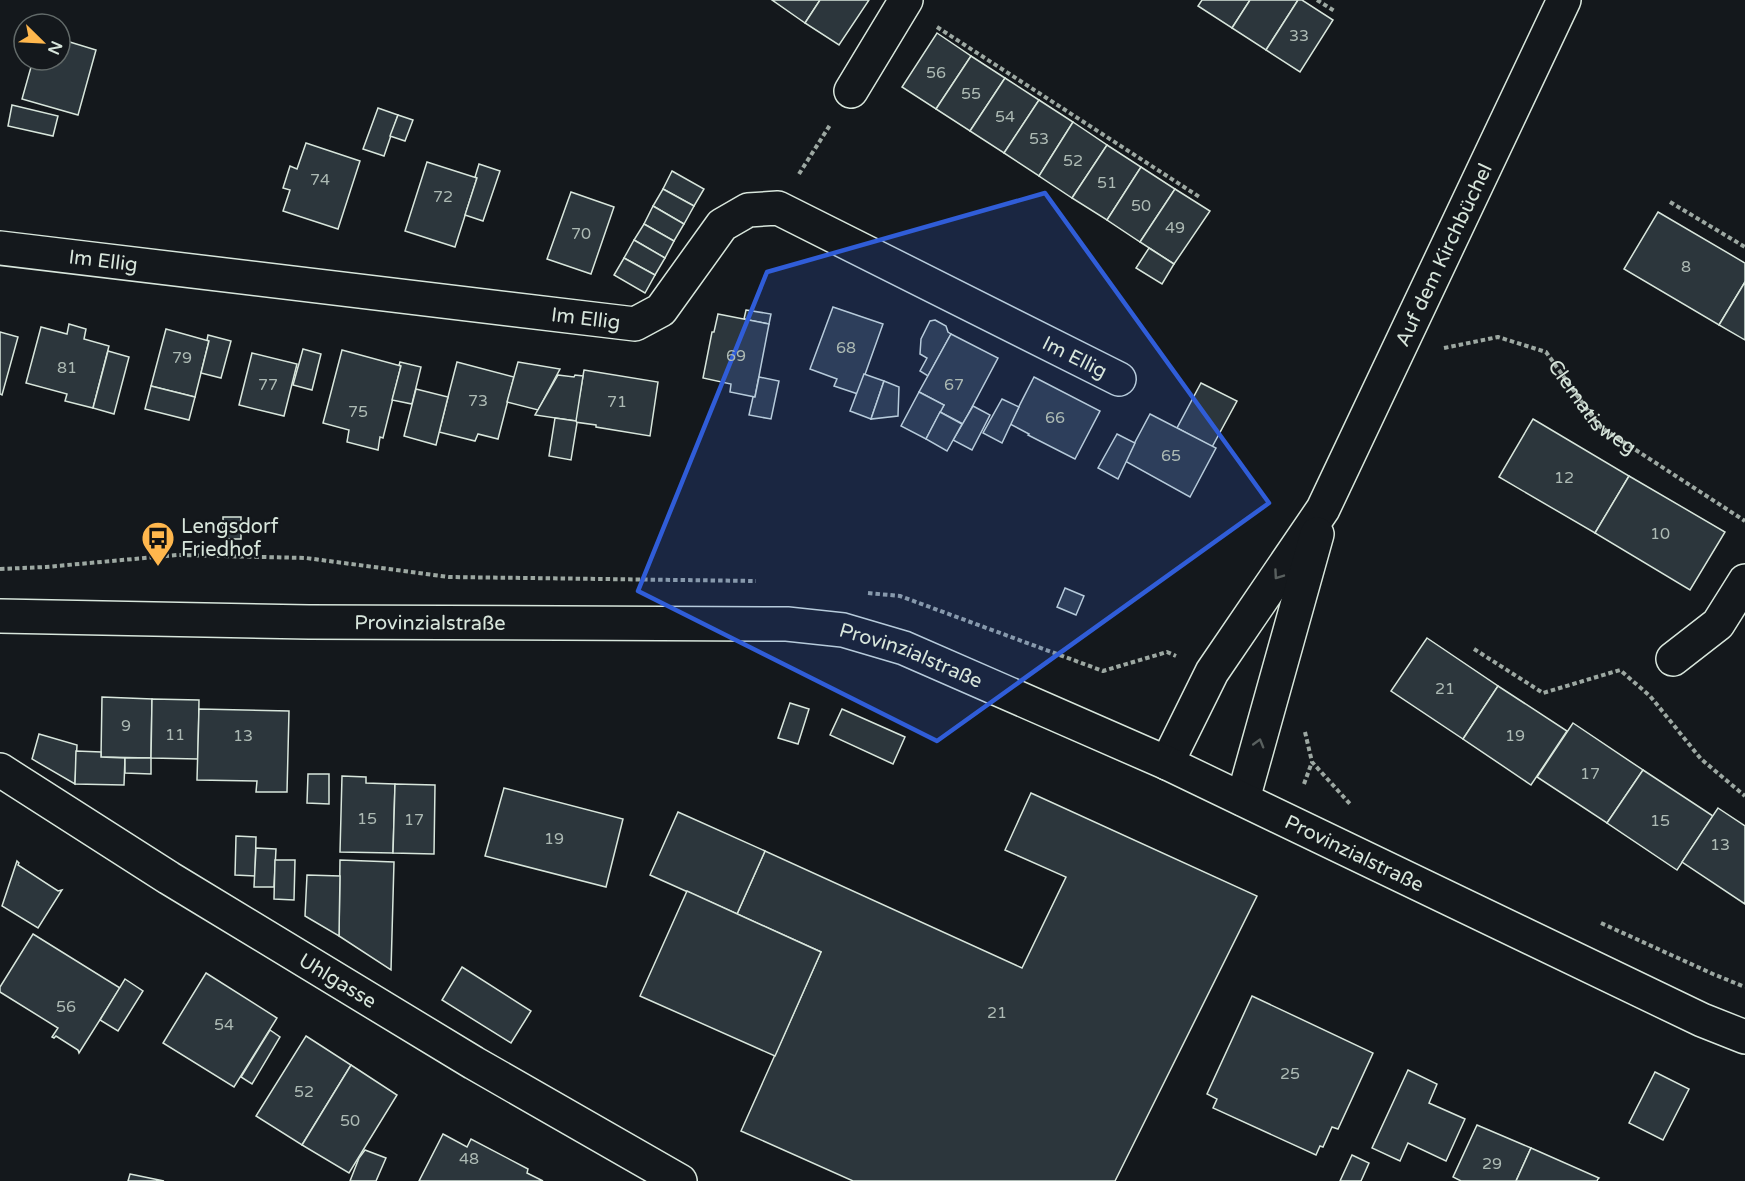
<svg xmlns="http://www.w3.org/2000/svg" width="1745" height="1181" viewBox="0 0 1745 1181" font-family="'Varela Round',sans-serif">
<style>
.building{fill:#2c363c;stroke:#d8e6dc;stroke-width:1.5}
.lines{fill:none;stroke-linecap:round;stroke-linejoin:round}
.minor-casing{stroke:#d8e6dc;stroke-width:36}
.tertiary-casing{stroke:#d8e6dc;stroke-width:36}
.secondary-casing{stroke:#d8e6dc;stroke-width:36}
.path{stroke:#9da8a2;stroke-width:4;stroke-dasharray:4.5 3;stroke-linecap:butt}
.minor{stroke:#14181c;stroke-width:33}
.tertiary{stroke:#14181c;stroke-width:33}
.secondary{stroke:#14181c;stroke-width:33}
.oneway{stroke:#59605f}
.marked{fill:#305dd8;fill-opacity:0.2;stroke:#305dd8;stroke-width:4.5;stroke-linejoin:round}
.labels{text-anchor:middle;stroke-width:4.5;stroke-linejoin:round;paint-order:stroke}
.number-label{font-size:16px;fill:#adbab4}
.street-label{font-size:20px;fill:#d8e6dc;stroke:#14181c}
.poi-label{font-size:20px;fill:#d8e6dc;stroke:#14181c;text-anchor:start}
</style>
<rect width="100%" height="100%" fill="#14181c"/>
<g class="building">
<polygon points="772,0 820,0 805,23"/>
<polygon points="820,0 869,0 839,45 805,23"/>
<polygon points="1202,0 1250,0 1232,28 1198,6"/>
<polygon points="1250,0 1298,0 1266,50 1232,28"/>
<polygon points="1298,0 1302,0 1333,20 1300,72 1266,50"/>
<polygon points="937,33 971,56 936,109 902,87"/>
<polygon points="60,39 96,50 78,115 22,99 33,60 60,60"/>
<polygon points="971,56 1005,78 970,131 936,109"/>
<polygon points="1005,78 1039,100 1004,153 970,131"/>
<polygon points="1039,100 1073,122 1039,176 1004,153"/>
<polygon points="12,105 58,116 53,136 8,126"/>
<polygon points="378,108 398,115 384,156 363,149"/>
<polygon points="398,115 413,120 405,141 390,136"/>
<polygon points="1073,122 1107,145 1072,198 1039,176"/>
<polygon points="306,143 360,161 338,229 283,211 290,190 283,188 290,166 297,169"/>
<polygon points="1107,145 1141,167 1107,220 1072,198"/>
<polygon points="427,162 477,178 455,247 405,231"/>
<polygon points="479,164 500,171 483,221 465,215 477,178 475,177"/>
<polygon points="1141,167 1175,189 1140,242 1107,220"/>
<polygon points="672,171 704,189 694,206 663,189"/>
<polygon points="663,189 694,206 684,224 653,206"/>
<polygon points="1175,189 1210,211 1174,264 1140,242"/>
<polygon points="571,192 614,207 591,274 547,259"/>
<polygon points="653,206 684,224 674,241 644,224"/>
<polygon points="1658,212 1745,263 1745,282 1719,325 1624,269"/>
<polygon points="644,224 674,241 665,258 634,240"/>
<polygon points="634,240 665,258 655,275 624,258"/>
<polygon points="1149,248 1174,264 1162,284 1136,268"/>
<polygon points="624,258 655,275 645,293 614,275"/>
<polygon points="1745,282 1745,340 1719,325"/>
<polygon points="833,307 883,324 858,394 834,386 837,379 810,369"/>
<polygon points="746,310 771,314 769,324 744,319"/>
<polygon points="718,314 769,324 755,397 730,392 731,384 703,378 712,332 714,332"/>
<polygon points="935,320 946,326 948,332 951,334 928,376 920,371 927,358 920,354 921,339 930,321"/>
<polygon points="69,324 86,329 84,339 109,346 93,408 65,401 67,394 26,383 41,327 67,334"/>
<polygon points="166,329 209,341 195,397 151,386"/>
<polygon points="0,332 18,337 2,395 0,394"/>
<polygon points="951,334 998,358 963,424 940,412 944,405 919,392"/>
<polygon points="208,335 231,341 221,378 201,373 209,341 207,340"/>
<polygon points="303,349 321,354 312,390 293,385"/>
<polygon points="342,350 401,366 383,438 380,437 378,450 347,442 349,430 323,423"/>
<polygon points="108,351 129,357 114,414 93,408"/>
<polygon points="252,353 297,364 284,416 239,405"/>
<polygon points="400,362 421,367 412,404 392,400 401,366 399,365"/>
<polygon points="457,362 514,377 498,439 478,434 475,441 439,432"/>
<polygon points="518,362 560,369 538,410 507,402"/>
<polygon points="584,370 658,382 650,436 596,427 596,425 575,422"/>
<polygon points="864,374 884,381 871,419 850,411"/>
<polygon points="558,375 574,377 575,375 583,376 576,421 535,415"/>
<polygon points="759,377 779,381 771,419 749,415 753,397 755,397"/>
<polygon points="1034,377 1100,411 1075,459 1028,435 1029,434 1010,424"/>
<polygon points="884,381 899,387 898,416 871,419"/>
<polygon points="1201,383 1237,401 1212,447 1177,428"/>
<polygon points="151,386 195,397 189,420 145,409"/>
<polygon points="416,389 448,397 436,445 404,436"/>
<polygon points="919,392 944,405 926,439 901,426"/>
<polygon points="1002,399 1019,407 1002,443 983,433"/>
<polygon points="973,406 990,415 972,450 953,440"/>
<polygon points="940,412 962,424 947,451 926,439"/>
<polygon points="1150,414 1216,448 1190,497 1125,461"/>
<polygon points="555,418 576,421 577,423 571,460 549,456"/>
<polygon points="1533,419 1629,476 1595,533 1499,477"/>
<polygon points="1117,434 1135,443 1118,479 1098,468"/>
<polygon points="1629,476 1725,532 1690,590 1595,533"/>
<rect x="223" y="517" width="18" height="22"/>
<polygon points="1065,588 1084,596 1076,615 1057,607"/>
<polygon points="1427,638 1498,686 1463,739 1391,691"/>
<polygon points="1498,686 1567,731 1531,785 1463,739"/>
<polygon points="102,697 152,699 151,758 101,757"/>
<polygon points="152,699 199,700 198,759 151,758"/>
<polygon points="790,703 809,709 798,744 778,738"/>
<polygon points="199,709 289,711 287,792 256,792 257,781 197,780"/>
<polygon points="842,709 905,737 893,764 830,735"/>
<polygon points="1573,723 1643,770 1607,823 1537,777"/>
<polygon points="39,734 77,745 75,784 32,759"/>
<polygon points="76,751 101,752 101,757 125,758 124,785 75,784"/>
<polygon points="125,758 151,758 151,774 125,773"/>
<polygon points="1643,770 1713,816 1677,870 1607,823"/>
<polygon points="308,774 329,774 329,804 307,803"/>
<polygon points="342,776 366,777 366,783 395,784 393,853 340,852"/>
<polygon points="395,784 435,785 434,854 393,853"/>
<polygon points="504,788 623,819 606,887 485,856"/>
<polygon points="1031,793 1257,896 1115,1181 853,1181 741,1131 821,952 737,914 765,851 1022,968 1066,877 1005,850"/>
<polygon points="1718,808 1745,826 1745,904 1682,862"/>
<polygon points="678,812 765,851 737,914 650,875"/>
<polygon points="236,836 256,837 255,876 235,875"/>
<polygon points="256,848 276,849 274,887 254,887"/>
<polygon points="275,860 295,860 294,900 274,899"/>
<polygon points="340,860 394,862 391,970 339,936"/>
<polygon points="17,861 19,863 18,865 58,891 62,890 38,928 2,906"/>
<polygon points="307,875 340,876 339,936 305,916"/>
<polygon points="687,891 821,952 775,1056 640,996"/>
<polygon points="33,934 120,988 79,1053 78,1050 56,1036 54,1038 52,1037 58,1028 0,992 0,987"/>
<polygon points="462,967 531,1011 511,1043 442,1000"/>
<polygon points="206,973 277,1018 234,1087 163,1043"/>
<polygon points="125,979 143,991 118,1031 100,1020"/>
<polygon points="1252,996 1373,1053 1338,1129 1332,1127 1323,1147 1320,1146 1316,1155 1213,1108 1217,1099 1207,1094"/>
<polygon points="270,1030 280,1037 252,1084 241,1077"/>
<polygon points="306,1036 351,1065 302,1145 256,1116"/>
<polygon points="351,1065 397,1095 349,1173 302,1145"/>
<polygon points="1408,1070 1437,1084 1429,1103 1465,1119 1446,1161 1408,1143 1400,1161 1372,1148"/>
<polygon points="1655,1072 1689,1089 1663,1140 1629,1123"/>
<polygon points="1477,1125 1531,1148 1516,1181 1461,1181 1453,1177"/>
<polygon points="443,1134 467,1147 471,1139 528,1169 527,1173 543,1181 419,1181"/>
<polygon points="1531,1148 1599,1178 1598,1179 1597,1181 1516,1181"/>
<polygon points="365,1150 386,1158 376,1181 350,1181 359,1158"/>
<polygon points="1352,1155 1369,1163 1361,1181 1340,1181"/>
<polygon points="130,1174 164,1181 128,1181"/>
</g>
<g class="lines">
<defs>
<g id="minor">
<polyline points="851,91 906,0"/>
<path id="s2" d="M0 248 635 324 661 310 722 225 748 210 778 208 1119 379"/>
<polyline points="1673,659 1718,624 1745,581"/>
<path id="s3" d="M0 770 169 878 474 1063 680 1181"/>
</g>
<g id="tertiary">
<path id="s4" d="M1167 763 1212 672 1323 509 1564 0"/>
<polyline points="1243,799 1317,534"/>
</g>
<g id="secondary">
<path id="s5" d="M0 616 309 622 787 624 843 630 904 648 1167 763 1702 1020 1745 1037"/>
</g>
</defs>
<use href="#minor" class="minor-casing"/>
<use href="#tertiary" class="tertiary-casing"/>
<use href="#secondary" class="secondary-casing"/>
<g class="path">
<polyline points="1317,0 1336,12"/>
<polyline points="937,27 1201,198"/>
<polyline points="799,174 830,125"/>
<polyline points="1670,202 1745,247"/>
<path id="s1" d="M1444 348 1498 337 1546 352 1599 426 1745 521"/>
<polyline points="0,569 46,567 177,555 306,558 449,577 756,581"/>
<polyline points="868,593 900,596 1103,671 1167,652 1176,656"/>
<polyline points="1474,649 1543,693 1620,670 1650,696 1701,759 1745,796"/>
<polyline points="1305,732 1312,762 1351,805"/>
<polyline points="1304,784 1312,762"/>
<polyline points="1601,923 1713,974 1745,987"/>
</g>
<use href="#minor" class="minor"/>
<use href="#tertiary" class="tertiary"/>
<use href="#secondary" class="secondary"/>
</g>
<defs><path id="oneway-chevron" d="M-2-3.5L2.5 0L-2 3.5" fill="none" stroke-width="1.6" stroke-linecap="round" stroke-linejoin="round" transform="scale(1.5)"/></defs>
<g class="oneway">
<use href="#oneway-chevron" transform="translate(1278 575) rotate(125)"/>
<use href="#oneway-chevron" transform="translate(1259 743) rotate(-74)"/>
</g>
<path class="marked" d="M1045 193 1269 503 937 741 638 591 767 272Z"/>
<defs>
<symbol id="bus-pin" viewBox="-11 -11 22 30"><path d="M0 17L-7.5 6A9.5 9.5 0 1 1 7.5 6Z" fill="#ffb74d" stroke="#14181c"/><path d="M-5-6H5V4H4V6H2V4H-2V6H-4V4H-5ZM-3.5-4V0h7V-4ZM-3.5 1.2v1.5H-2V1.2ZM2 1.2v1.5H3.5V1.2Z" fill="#111"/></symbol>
</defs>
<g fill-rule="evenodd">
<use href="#bus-pin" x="139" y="519" width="38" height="52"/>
</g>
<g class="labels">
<g class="number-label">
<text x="1299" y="41">33</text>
<text x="936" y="78">56</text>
<text x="971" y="99">55</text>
<text x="1005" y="122">54</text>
<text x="1039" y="144">53</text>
<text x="1073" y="166">52</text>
<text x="320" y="185">74</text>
<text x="1107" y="188">51</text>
<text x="443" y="202">72</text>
<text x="1141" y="211">50</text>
<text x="1175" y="233">49</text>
<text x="581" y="239">70</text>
<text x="1686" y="272">8</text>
<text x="846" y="353">68</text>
<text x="736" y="361">69</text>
<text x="182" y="363">79</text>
<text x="67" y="373">81</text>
<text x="268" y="390">77</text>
<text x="954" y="390">67</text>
<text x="478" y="406">73</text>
<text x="617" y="407">71</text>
<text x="358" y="417">75</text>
<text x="1055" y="423">66</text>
<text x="1171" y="461">65</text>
<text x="1564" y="483">12</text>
<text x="1660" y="539">10</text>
<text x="1445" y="694">21</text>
<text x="126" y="731">9</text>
<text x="175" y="740">11</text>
<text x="243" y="741">13</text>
<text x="1515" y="741">19</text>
<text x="1590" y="779">17</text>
<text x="367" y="824">15</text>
<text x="414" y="825">17</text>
<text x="1660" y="826">15</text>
<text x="554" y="844">19</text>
<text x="1720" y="850">13</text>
<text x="66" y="1012">56</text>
<text x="997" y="1018">21</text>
<text x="224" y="1030">54</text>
<text x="1290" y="1079">25</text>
<text x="304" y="1097">52</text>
<text x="350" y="1126">50</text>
<text x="469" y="1164">48</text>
<text x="1492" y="1169">29</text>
</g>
<g class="street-label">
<text dy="7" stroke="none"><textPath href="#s4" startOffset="580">Auf dem Kirchbüchel</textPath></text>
<text dy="7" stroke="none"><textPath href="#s2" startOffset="104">Im Ellig</textPath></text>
<text dy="7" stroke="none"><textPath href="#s2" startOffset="590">Im Ellig</textPath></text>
<text dy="7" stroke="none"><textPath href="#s2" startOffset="1166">Im Ellig</textPath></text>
<text dy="7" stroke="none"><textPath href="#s1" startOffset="178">Clematisweg</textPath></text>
<text dy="7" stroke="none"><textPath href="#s5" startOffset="430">Provinzialstraße</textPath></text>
<text dy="7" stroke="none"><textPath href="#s5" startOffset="916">Provinzialstraße</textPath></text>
<text dy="7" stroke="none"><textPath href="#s5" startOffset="1402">Provinzialstraße</textPath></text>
<text dy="7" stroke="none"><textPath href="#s3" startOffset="398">Uhlgasse</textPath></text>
</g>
<g class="poi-label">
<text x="181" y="533">Lengsdorf<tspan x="181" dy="23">Friedhof</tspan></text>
</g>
</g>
<g transform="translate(42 42) rotate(114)"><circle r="28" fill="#14181c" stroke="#626a69" stroke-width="1.5"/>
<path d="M0-4.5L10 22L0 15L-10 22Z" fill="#ffb74d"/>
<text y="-9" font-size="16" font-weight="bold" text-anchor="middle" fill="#d8e6dc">N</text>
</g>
</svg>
